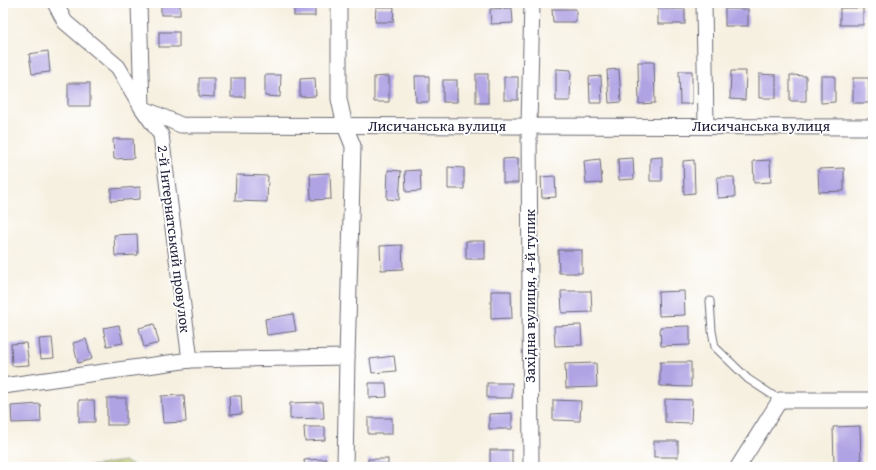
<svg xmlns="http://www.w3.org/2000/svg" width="876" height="470" viewBox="0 0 876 470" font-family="'Gentium Book Plus',serif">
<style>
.green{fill:#b1bf62;stroke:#6a704e}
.building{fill:#b0a3e4}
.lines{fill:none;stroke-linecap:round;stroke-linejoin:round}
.service-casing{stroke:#6c6a75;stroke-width:9}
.minor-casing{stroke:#6c6a75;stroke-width:17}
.service{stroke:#fff;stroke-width:7}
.minor{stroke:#fff;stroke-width:15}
.labels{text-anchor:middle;stroke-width:3.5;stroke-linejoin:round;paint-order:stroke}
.street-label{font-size:15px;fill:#22223b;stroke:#fff}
</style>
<rect width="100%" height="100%" fill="#fff"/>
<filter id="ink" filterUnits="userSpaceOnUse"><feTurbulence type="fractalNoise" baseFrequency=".025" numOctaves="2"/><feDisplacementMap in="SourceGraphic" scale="8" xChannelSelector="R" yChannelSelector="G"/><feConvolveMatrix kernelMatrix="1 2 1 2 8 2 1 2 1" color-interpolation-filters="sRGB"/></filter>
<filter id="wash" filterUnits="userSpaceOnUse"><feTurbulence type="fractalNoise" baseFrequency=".012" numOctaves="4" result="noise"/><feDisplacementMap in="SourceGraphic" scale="16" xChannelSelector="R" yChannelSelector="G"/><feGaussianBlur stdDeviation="0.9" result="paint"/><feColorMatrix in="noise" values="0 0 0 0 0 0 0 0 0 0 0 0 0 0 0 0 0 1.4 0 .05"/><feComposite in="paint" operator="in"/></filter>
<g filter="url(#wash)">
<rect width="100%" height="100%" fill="#f6f0e0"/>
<polygon class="green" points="124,461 136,467 86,467"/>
<g id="blocks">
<g class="building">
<rect x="161" y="3" width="19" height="12"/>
<rect x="294" y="3" width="21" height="13"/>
<polygon points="376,7 394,7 393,22 375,22"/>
<polygon points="512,8 513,23 491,24 490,9"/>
<rect x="840" y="8" width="23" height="17"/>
<polygon points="552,9 576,9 576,22 553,22"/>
<rect x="658" y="9" width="27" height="15"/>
<rect x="725" y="9" width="23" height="17"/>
<rect x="159" y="32" width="20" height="15"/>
<polygon points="48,51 50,72 32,74 29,54"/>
<polygon points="638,62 654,62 655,103 639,104"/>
<polygon points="556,69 571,70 570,101 556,101"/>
<polygon points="619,69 621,102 609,103 607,70"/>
<polygon points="679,71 692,71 692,104 680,104"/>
<polygon points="731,71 746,71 745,100 730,99"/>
<rect x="476" y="74" width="12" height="29"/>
<polygon points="759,74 776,75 776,98 759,98"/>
<polygon points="265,75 281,75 280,97 265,96"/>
<polygon points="790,75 806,76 806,101 790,101"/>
<polygon points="389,76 389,102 374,102 374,77"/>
<polygon points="415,76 429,76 429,102 416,102"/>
<polygon points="601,76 602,103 590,103 589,77"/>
<polygon points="821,76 835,76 835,102 821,103"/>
<rect x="504" y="77" width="14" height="23"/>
<polygon points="199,78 214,78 214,97 199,96"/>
<rect x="231" y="78" width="14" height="19"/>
<polygon points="315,78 316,96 300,97 300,79"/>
<rect x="853" y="78" width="16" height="25"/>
<rect x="443" y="80" width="14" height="22"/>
<rect x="68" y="83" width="22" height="23"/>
<polygon points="113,139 133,139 134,158 114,159"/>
<polygon points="662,157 662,181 650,181 650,158"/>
<polygon points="518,158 518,183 503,183 503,159"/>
<polygon points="633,158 634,179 619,180 618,159"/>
<polygon points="600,159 602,183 586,184 584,161"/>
<polygon points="694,160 695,193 684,194 683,161"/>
<polygon points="770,160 771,182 754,183 753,161"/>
<polygon points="448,167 464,168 464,189 448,189"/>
<polygon points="844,168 844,191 819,192 818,169"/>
<polygon points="388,170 401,171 399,200 387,199"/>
<polygon points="420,170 421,191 406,192 405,171"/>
<polygon points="330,173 331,199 311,200 310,174"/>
<polygon points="236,175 268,176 267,202 235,201"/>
<polygon points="555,176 556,197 542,198 541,177"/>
<polygon points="717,177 734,177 735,197 718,198"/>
<polygon points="140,187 140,199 111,201 111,189"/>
<polygon points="137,234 138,255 115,256 114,235"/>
<rect x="466" y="241" width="19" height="18"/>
<polygon points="402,245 403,269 381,270 380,246"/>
<polygon points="558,250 582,250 582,273 559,273"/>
<polygon points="491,291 511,291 512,318 491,319"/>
<polygon points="561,291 591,291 592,312 562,313"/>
<polygon points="684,291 685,315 659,316 658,292"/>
<polygon points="293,314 296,331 267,335 265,319"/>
<polygon points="154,324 159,343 144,347 139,328"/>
<polygon points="119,325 123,343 107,346 103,328"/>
<polygon points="581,325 582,345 555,346 554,326"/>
<polygon points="690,326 690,345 661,346 660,327"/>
<polygon points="52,338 54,358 41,359 39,339"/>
<polygon points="86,339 92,359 78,363 73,343"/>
<polygon points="26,343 29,365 12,366 11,344"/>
<polygon points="394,356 396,371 372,373 370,359"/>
<polygon points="660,362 691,362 691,387 660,386"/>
<polygon points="596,363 597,387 566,388 565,364"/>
<polygon points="369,383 386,383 387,397 369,398"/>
<rect x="487" y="383" width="25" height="15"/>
<polygon points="184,395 186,422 163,423 161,396"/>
<polygon points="229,396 241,396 242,414 230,415"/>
<rect x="107" y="398" width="19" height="27"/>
<polygon points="665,399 692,400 691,423 665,422"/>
<polygon points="79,400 94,400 95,422 79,422"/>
<polygon points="553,400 581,401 580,421 553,420"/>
<polygon points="323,402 324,418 290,419 290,403"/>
<polygon points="40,404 41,422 12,423 11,406"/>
<polygon points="512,413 512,429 489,429 489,414"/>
<rect x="368" y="418" width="24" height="16"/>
<polygon points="860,426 861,463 834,464 833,427"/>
<polygon points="304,427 325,427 325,440 305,441"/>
<rect x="654" y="441" width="24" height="16"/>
<rect x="490" y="450" width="22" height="17"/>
<polygon points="326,459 326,467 305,467 304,460"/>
<rect x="368" y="459" width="20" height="8"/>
</g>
</g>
</g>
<g filter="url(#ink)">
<use href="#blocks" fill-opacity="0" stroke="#6c6a75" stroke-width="1"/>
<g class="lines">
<defs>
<polyline id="service" points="710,301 712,331 715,347 748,379 780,400"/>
<g id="minor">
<polyline points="55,3 65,22 118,67 142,108 181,125 873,127"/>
<polyline points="139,3 142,108 161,135 190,360"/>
<polyline points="339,3 339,99 345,126 353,146 347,357 345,467"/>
<polyline points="704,3 706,126"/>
<polyline points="3,386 190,360 347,357"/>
<polyline points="531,467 529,125 532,3"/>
<polyline points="738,467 780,400 873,400"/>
</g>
</defs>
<use href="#service" class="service-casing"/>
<use href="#minor" class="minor-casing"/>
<use href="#service" class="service"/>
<use href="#minor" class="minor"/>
</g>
</g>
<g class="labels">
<g class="street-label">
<text x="437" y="131">Лисичанська вулиця</text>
<text x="761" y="131">Лисичанська вулиця</text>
<text transform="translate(174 239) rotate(83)" y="5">2-й Інтернатський провулок</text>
<text transform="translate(530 296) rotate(-90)" y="5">Західна вулиця, 4-й тупик</text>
</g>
</g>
<rect width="876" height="470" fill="none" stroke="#fff" stroke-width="16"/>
</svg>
